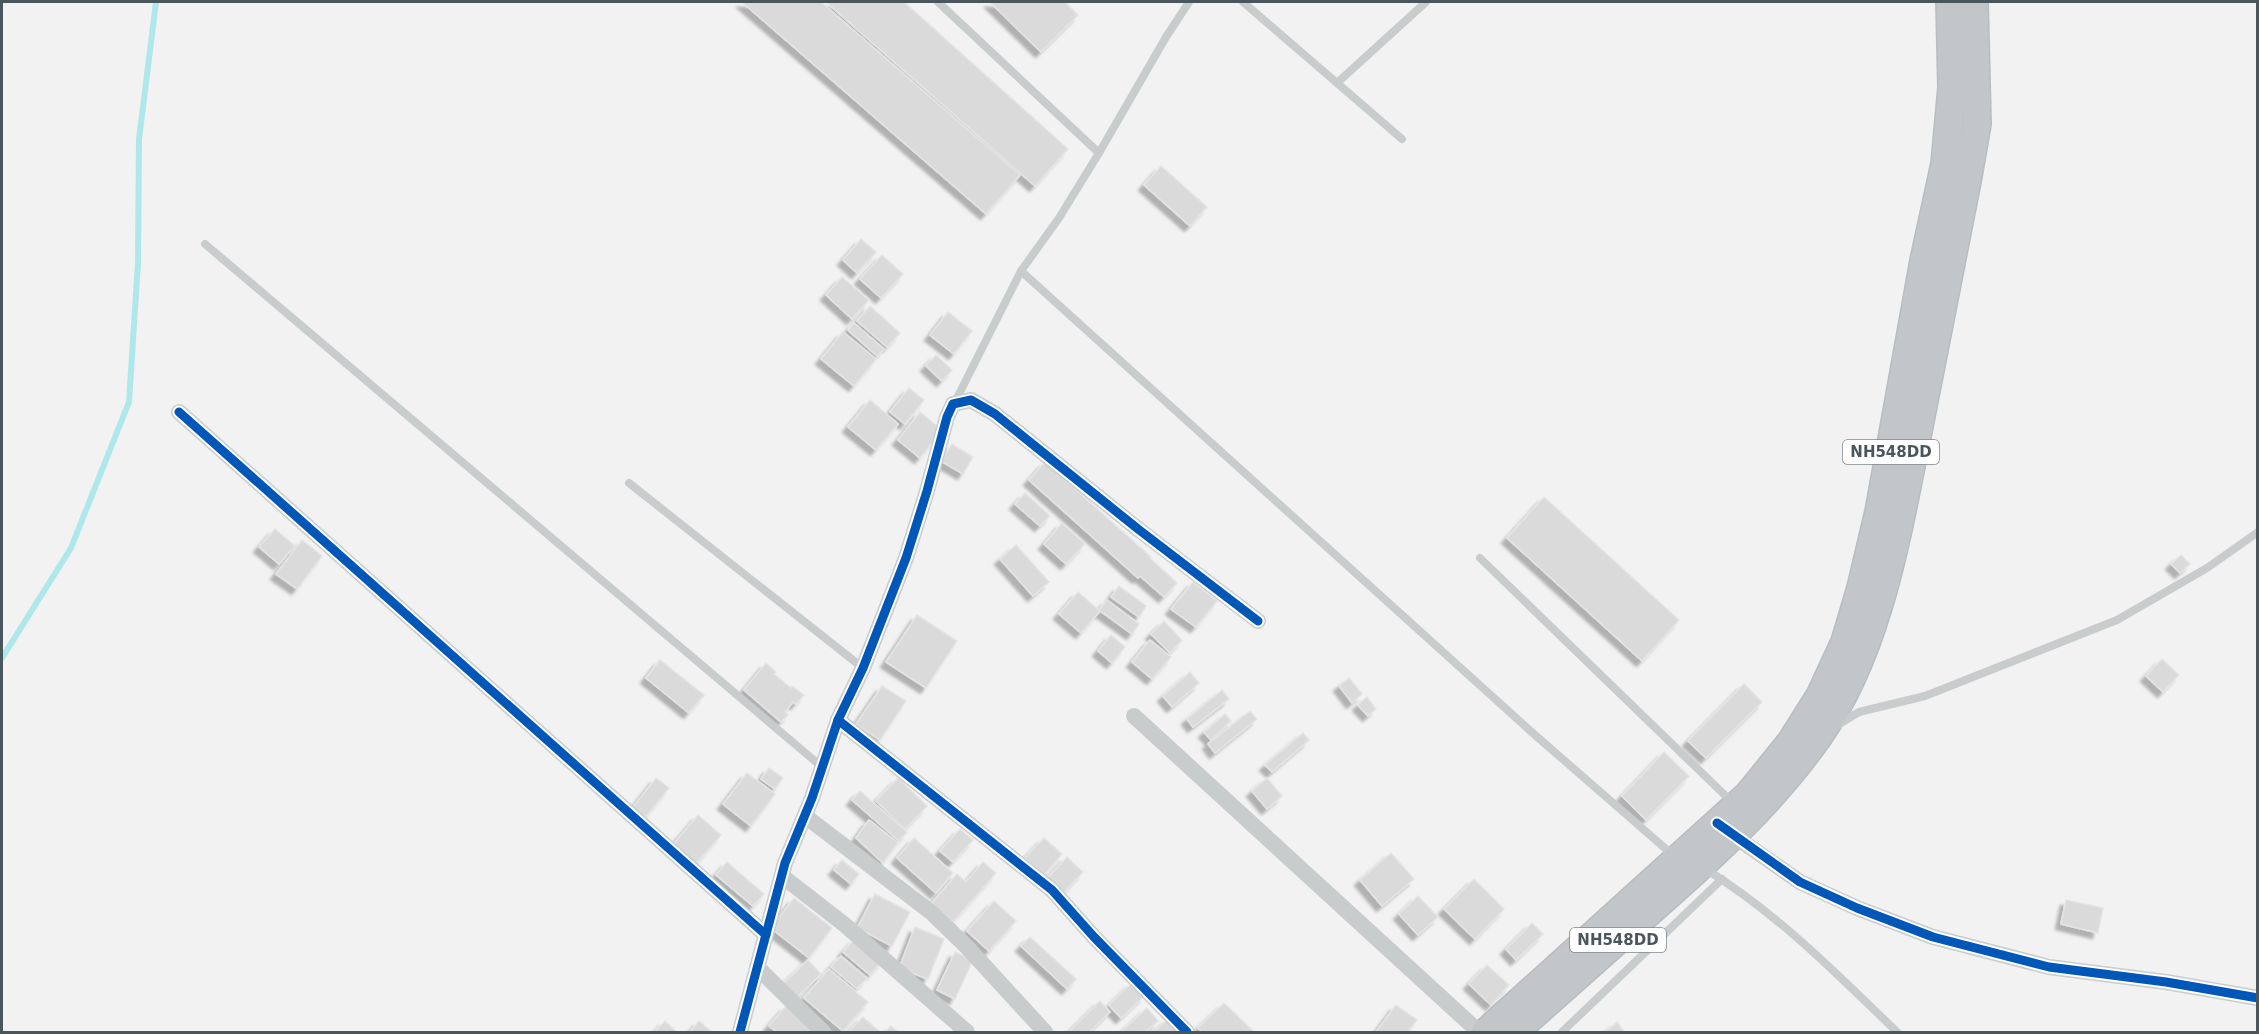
<svg xmlns="http://www.w3.org/2000/svg" width="2259" height="1034" viewBox="0 0 2259 1034" font-family="'DejaVu Sans',sans-serif">
<style>
.lines{fill:none;stroke-linecap:round;stroke-linejoin:round}
.stream{stroke:#afe8ea;stroke-width:6}
.building{fill:#dadadb;stroke:#e3e4e4;stroke-width:1.5;filter:url(#shadow)}
.trunk-casing{stroke:#b7bdc0;stroke-width:30}
.service{stroke:#c9cccd;stroke-width:8}
.minor{stroke:#c9cccd;stroke-width:16}
.trunk{stroke:#c2c6c9;stroke-width:27}
.cycleway-casing{stroke:#fff;stroke-width:13}
.cycleway{stroke:#0057b8;stroke-width:9}
.labels{text-anchor:middle;stroke-width:6;stroke-linejoin:round;paint-order:stroke}
.shield{fill:#fff;stroke:#80898e;stroke-width:1.5}
.shield-label{font-size:15px;font-weight:bold;fill:#49575d}
</style>
<defs>
<filter id="shadow"><feDropShadow dx="-5.5" dy="5.5" stdDeviation="1.5" flood-color="#0004"/></filter>
</defs>
<rect width="100%" height="100%" fill="#f2f2f2"/>
<g class="lines">
<polyline class="stream" points="2,658 71,548 129,402 138,263 139,139 156,2"/>
</g>
<g class="building">
<polygon points="742,2 821,2 1020,175 986,214"/>
<polygon points="826,2 904,2 1068,149 1035,186"/>
<polygon points="990,2 1065,2 1078,15 1041,52"/>
<polygon points="1161,166 1207,207 1190,226 1144,185"/>
<polygon points="861,239 876,252 857,273 843,260"/>
<polygon points="882,255 903,274 881,298 860,279"/>
<polygon points="842,277 869,300 852,319 826,295"/>
<polygon points="870,306 900,333 887,347 857,321"/>
<polygon points="948,312 972,331 954,354 930,335"/>
<polygon points="854,323 884,349 877,356 848,330"/>
<polygon points="843,332 876,359 854,386 821,359"/>
<polygon points="936,355 952,370 942,381 926,366"/>
<polygon points="909,388 924,400 905,424 890,412"/>
<polygon points="870,400 898,424 876,450 848,427"/>
<polygon points="920,412 942,430 920,458 898,440"/>
<polygon points="952,444 973,457 963,474 941,461"/>
<polygon points="1045,462 1151,557 1150,558 1177,583 1164,597 1140,576 1138,578 1029,480"/>
<polygon points="1025,493 1050,516 1040,526 1015,504"/>
<polygon points="1544,497 1679,620 1642,661 1507,538"/>
<polygon points="1062,523 1085,544 1066,564 1044,544"/>
<polygon points="275,529 295,546 279,564 259,547"/>
<polygon points="302,540 322,556 297,589 276,574"/>
<polygon points="1016,545 1049,582 1033,596 1000,559"/>
<polygon points="2181,555 2190,564 2180,573 2171,564"/>
<polygon points="1193,582 1217,601 1196,627 1171,609"/>
<polygon points="1119,586 1146,606 1139,617 1111,597"/>
<polygon points="1078,592 1100,611 1081,633 1059,614"/>
<polygon points="1107,600 1139,624 1132,634 1099,610"/>
<polygon points="917,615 957,641 926,688 886,662"/>
<polygon points="1164,621 1182,640 1170,653 1151,634"/>
<polygon points="1111,635 1125,647 1112,663 1098,651"/>
<polygon points="1150,640 1171,657 1152,679 1132,662"/>
<polygon points="2162,659 2179,675 2163,692 2146,676"/>
<polygon points="660,660 704,695 689,713 646,678"/>
<polygon points="766,663 776,672 774,674 791,688 792,686 804,695 796,704 793,702 785,712 788,715 781,722 744,690"/>
<polygon points="1190,672 1199,683 1172,707 1163,696"/>
<polygon points="1349,678 1362,694 1352,703 1339,686"/>
<polygon points="1744,684 1762,702 1706,758 1688,741"/>
<polygon points="882,686 906,701 880,740 856,724"/>
<polygon points="1222,690 1229,699 1193,727 1187,719"/>
<polygon points="1367,697 1376,709 1368,716 1358,705"/>
<polygon points="1250,711 1257,719 1215,753 1208,744"/>
<polygon points="1225,714 1231,721 1211,740 1204,732"/>
<polygon points="1303,733 1309,740 1272,772 1265,765"/>
<polygon points="1664,752 1689,776 1646,820 1622,796"/>
<polygon points="769,768 783,778 775,789 761,779"/>
<polygon points="747,773 775,794 751,826 723,804"/>
<polygon points="656,778 669,788 643,820 630,811"/>
<polygon points="898,778 927,806 905,829 876,801"/>
<polygon points="1267,778 1282,796 1267,809 1252,791"/>
<polygon points="860,791 907,832 899,841 852,800"/>
<polygon points="698,815 721,835 695,865 672,846"/>
<polygon points="869,820 898,843 883,863 856,838"/>
<polygon points="960,829 973,840 953,862 940,851"/>
<polygon points="914,838 953,873 936,893 897,858"/>
<polygon points="1044,838 1062,854 1044,875 1025,858"/>
<polygon points="1391,853 1414,879 1382,906 1360,880"/>
<polygon points="1067,857 1083,872 1064,892 1048,878"/>
<polygon points="842,860 859,874 851,884 834,870"/>
<polygon points="727,862 764,894 753,906 716,875"/>
<polygon points="983,862 996,873 953,922 932,903 957,874 966,882"/>
<polygon points="1474,879 1504,909 1475,939 1444,909"/>
<polygon points="875,894 910,912 892,946 857,928"/>
<polygon points="1418,896 1438,917 1418,935 1399,914"/>
<polygon points="794,898 832,928 809,958 771,928"/>
<polygon points="2066,900 2103,908 2098,933 2061,924"/>
<polygon points="994,901 1016,921 989,951 967,931"/>
<polygon points="1532,923 1543,934 1516,960 1506,949"/>
<polygon points="915,927 944,939 928,979 899,968"/>
<polygon points="1030,937 1076,979 1067,989 1021,946"/>
<polygon points="855,939 882,961 870,975 843,952"/>
<polygon points="955,952 973,960 955,999 937,990"/>
<polygon points="841,956 867,978 857,989 831,967"/>
<polygon points="808,960 821,974 796,998 782,985"/>
<polygon points="1487,965 1509,985 1491,1005 1469,984"/>
<polygon points="829,969 868,1002 843,1031 804,998"/>
<polygon points="1132,983 1144,996 1121,1018 1109,1005"/>
<polygon points="1100,1001 1110,1012 1089,1032 1069,1032"/>
<polygon points="1224,1003 1254,1032 1202,1032 1198,1028"/>
<polygon points="1396,1005 1417,1020 1408,1032 1376,1032"/>
<polygon points="786,1006 812,1028 809,1032 777,1032 769,1026"/>
<polygon points="1147,1008 1158,1021 1145,1032 1123,1032 1122,1031"/>
<polygon points="863,1017 879,1031 877,1032 849,1032"/>
<polygon points="1168,1019 1177,1032 1154,1032"/>
<polygon points="665,1021 677,1032 655,1032"/>
<polygon points="699,1021 712,1032 690,1032"/>
<polygon points="1617,1022 1624,1032 1606,1032"/>
<polygon points="891,1026 898,1032 885,1032"/>
</g>
<g class="lines">
<defs>
<g id="trunk">
<path d="M1521 1026C1566 986 1611 946 1656 906 1714 855 1772 802 1818 737 1879 650 1897 534 1918 431 1934 348 1951 264 1967 181L1977 124 1974 2"/>
<polyline points="1486,1032 1749,794 1791,742 1820,696 1845,642 1861,588 1879,512 1924,261 1945,164 1952,88 1950,2"/>
</g>
</defs>
<use href="#trunk" class="trunk-casing"/>
<g class="service">
<polyline points="938,2 1099,153"/>
<polyline points="1243,2 1402,139"/>
<polyline points="1337,83 1426,2"/>
<polyline points="205,244 822,767"/>
<polyline points="1021,271 1535,735 1674,856"/>
<polyline points="955,402 1021,271 1059,218 1099,153 1166,37 1189,2"/>
<polyline points="629,483 863,668"/>
<polyline points="1480,558 1734,804"/>
<polyline points="1836,726 1859,712 1925,696 2117,620 2207,568 2258,532"/>
<path d="M1704 868C1778 914 1835 972 1897 1032"/>
<polyline points="1562,1032 1722,879"/>
</g>
<g class="minor">
<polyline points="179,412 766,935"/>
<polyline points="1134,716 1479,1032"/>
<polyline points="838,720 1052,890 1094,937 1187,1032"/>
<polyline points="805,816 932,913 967,947 1045,1032"/>
<polyline points="1727,831 1800,882 1857,908 1933,937 2049,967 2166,982 2258,998"/>
<polyline points="782,876 845,925 967,1032"/>
<polyline points="757,967 823,1032"/>
<polyline points="740,1032 785,863 812,798 838,720 863,668 906,558 927,491 947,417 953,404 971,400 995,414 1138,529 1258,621"/>
</g>
<use href="#trunk" class="trunk"/>
<defs>
<g id="cycleway">
<polyline points="179,412 766,935"/>
<polyline points="838,720 1052,890 1094,937 1187,1032"/>
<polyline points="1717,823 1800,882 1857,908 1933,937 2049,967 2166,982 2258,998"/>
<polyline points="740,1032 785,863 812,798 838,720 863,668 906,558 927,491 947,417 953,404 971,400 995,414 1138,529 1258,621"/>
</g>
</defs>
<use href="#cycleway" class="cycleway-casing"/>
<use href="#cycleway" class="cycleway"/>
</g>
<g class="labels">
<g class="shield">
<rect x="1843" y="440" width="96" height="24" rx="4.5"/>
<rect x="1570" y="928" width="96" height="24" rx="4.5"/>
</g>
<g class="shield-label">
<text x="1891" y="457">NH548DD</text>
<text x="1618" y="945">NH548DD</text>
</g>
</g>
<rect width="2259" height="1034" fill="none" stroke="#49575d" stroke-width="6"/>
</svg>
